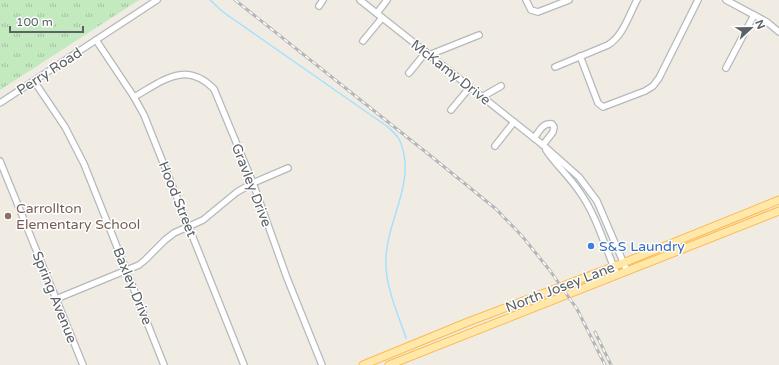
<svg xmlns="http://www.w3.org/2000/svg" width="779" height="365" viewBox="0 0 779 365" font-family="'Varela Round',sans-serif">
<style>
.park{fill:url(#park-tufts)}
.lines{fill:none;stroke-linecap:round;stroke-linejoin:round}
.stream{stroke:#a5e1ff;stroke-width:1.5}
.minor-casing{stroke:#b5b8bc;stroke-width:8}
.major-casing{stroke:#fdba4f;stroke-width:9}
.minor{stroke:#fff;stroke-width:5.5}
.major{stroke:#ffe8aa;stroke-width:7}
.rail-casing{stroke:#b5b6b7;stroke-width:3}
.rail{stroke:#fff;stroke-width:1.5;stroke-dasharray:4.5;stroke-linecap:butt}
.education-dot{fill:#8d6e63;stroke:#fff;stroke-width:1.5}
.shop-dot{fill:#3f7fe0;stroke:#fff;stroke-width:1.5}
.labels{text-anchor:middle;stroke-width:3;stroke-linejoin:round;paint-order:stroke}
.street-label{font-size:14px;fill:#5c6166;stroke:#fff}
.education-label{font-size:14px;fill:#785e54;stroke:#fff;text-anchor:start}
.shop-label{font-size:14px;fill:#366cbe;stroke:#fff;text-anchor:start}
</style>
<defs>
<pattern id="park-tufts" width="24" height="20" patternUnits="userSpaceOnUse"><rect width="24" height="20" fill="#c3e9be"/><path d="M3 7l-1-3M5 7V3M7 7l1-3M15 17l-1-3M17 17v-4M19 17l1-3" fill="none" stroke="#a2c09e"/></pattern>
</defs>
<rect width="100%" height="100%" fill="#f0ece4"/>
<polygon class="park" points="0,0 139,0 0,90"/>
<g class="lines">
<path class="stream" d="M210 0 223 12 388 127C392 131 398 136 400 141 418 184 383 224 386 267 387 290 399 317 406 338"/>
<defs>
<g id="minor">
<polyline points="360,0 543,145 579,177 597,201 627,271"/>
<polyline points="526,0 531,10 538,12 569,0"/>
<polyline points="726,0 767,22 779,32"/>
<polyline points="319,6 323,0"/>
<polyline points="377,13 387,0"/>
<polyline points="96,40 134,97 144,115 244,365"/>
<polyline points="363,41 382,18"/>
<polyline points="429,55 479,35"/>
<polyline points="580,56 598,103 603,107 645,91 653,86 659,78 698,0"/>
<path d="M555 67 608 45C623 36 629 15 637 0"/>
<polyline points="726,68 754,15"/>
<polyline points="409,73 426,52"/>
<polyline points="34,81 65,127 84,164 164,365"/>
<path d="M134 97C163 81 185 60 214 89L253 183 287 278 322 365"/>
<polyline points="482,97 501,86"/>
<polyline points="0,103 157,0"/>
<polyline points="451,110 470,87"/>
<path d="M534 138C539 132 543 122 552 124L554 127 553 132 543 145"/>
<polyline points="495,146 514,122"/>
<path d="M546 150C556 165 569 176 579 191 597 216 605 247 617 275"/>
<polyline points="0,161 83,365"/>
<polyline points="56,299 139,265 145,260 165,240 174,233 203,220 237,192 253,183 288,168"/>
</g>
<g id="major">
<polyline points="363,365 468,322 623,263 779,200"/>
<polyline points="389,365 779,211"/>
</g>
</defs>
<use href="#minor" class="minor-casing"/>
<use href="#major" class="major-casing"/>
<use href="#minor" class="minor"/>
<use href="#major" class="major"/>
<defs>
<g id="rail">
<polyline points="235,0 432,157 496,209 522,236 551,272 577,309 605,365"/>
<polyline points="595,332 611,365"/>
</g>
</defs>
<use href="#rail" class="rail-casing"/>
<use href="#rail" class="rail"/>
</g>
<circle class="education-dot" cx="8" cy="216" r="4"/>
<circle class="shop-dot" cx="591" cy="246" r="4"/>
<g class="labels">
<g class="street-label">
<text transform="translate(49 71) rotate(-33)" y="5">Perry Road</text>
<text transform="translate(451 72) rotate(38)" y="5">McKamy Drive</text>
<text transform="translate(252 185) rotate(69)" y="5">Gravley Drive</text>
<text transform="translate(178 199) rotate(68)" y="5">Hood Street</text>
<text transform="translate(133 286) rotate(68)" y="5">Baxley Drive</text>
<text transform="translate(560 287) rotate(-21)" y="5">North Josey Lane</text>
<text transform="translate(55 297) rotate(68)" y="5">Spring Avenue</text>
</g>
<g class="education-label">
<text x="16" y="213">Carrollton<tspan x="16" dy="16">Elementary School</tspan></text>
</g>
<g class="shop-label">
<text x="599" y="251">S&amp;S Laundry</text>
</g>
</g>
<g transform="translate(751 28) rotate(68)" stroke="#ffffff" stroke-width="3" paint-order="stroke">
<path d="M0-3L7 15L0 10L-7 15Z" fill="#5c6166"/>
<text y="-6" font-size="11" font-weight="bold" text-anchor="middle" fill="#5c6166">N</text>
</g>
<path d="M10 26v6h73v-6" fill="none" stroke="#5c6166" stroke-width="2"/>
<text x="16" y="26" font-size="12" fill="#5c6166" stroke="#ffffff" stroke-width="3" paint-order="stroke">100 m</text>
</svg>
